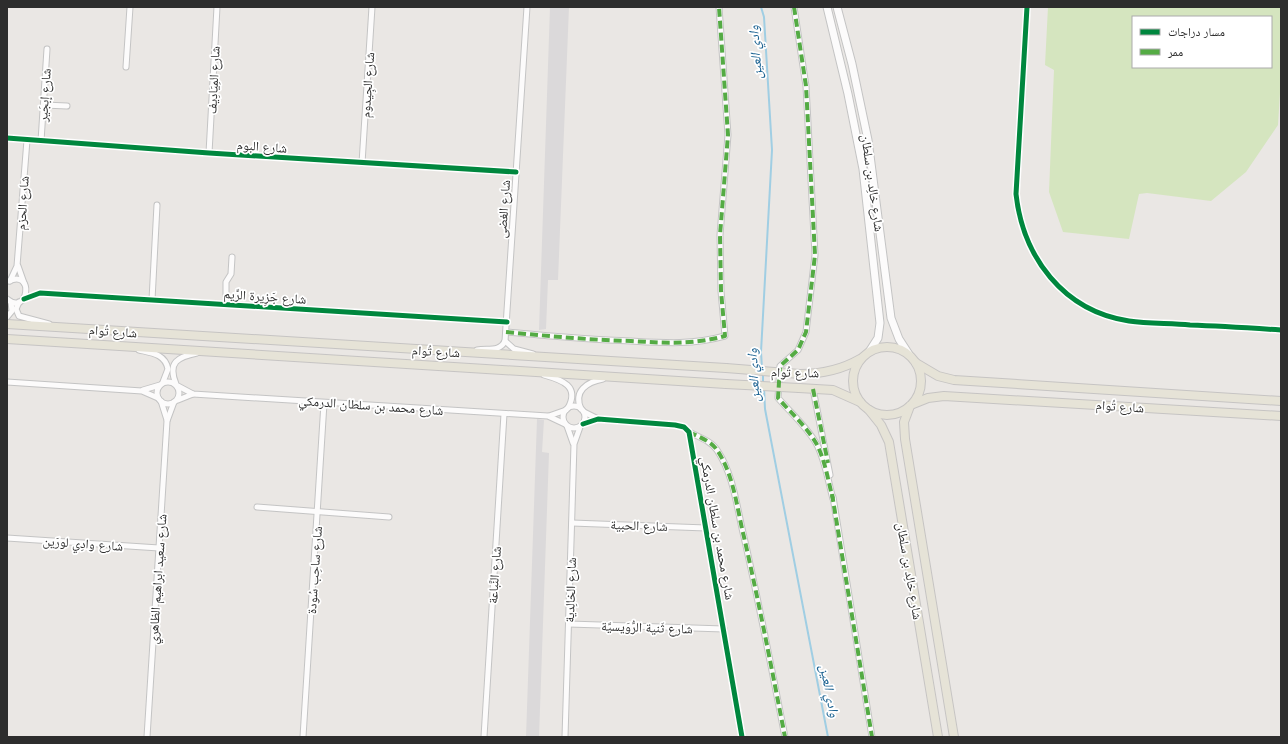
<svg xmlns="http://www.w3.org/2000/svg" width="1288" height="744" viewBox="0 0 1288 744" font-family="Inter,'Noto Naskh Arabic',sans-serif">
<style>
.industrial{fill:#dbd9da}
.pitch{fill:#d5e5bf;fill-rule:evenodd}
.lines{fill:none;stroke-linecap:round;stroke-linejoin:round}
.stream{stroke:#a0cee3;stroke-width:2}
.street-casing{stroke:#c4c4c4;stroke-width:7}
.secondary-casing{stroke:#c4c4c4;stroke-width:9}
.primary-casing{stroke:#c6c4c3;stroke-width:10}
.street{stroke:#fcfbfb;stroke-width:5}
.secondary{stroke:#fcfbfb;stroke-width:7}
.primary{stroke:#e6e3d7;stroke-width:8}
.primary-bridge-casing{stroke:#c6c4c3;stroke-width:10;stroke-linecap:butt}
.primary-bridge{stroke:#e6e3d7;stroke-width:8}
.quiet{stroke:#54ab44;stroke-width:4;stroke-dasharray:8 4;stroke-linecap:butt}
.cycleway-casing{stroke:#fff;stroke-width:8}
.cycleway{stroke:#00873e;stroke-width:5}
.labels{text-anchor:middle;stroke-width:3.5;stroke-linejoin:round;paint-order:stroke}
.street-label{font-size:13px;fill:#2d2d2d;stroke:#fff}
.water-label{font-size:14px;font-style:italic;fill:#1d6392;stroke:#fff}
</style>
<rect width="100%" height="100%" fill="#eae7e4"/>
<g class="industrial">
<polygon points="550,7 569,7 558,280 548,280 546,329 539,330"/>
<polygon points="537,419 544,420 542,452 549,453 539,737 526,737"/>
</g>
<path class="pitch" d="M1048 7H1281V77L1278 125 1246 172 1211 201 1147 193 1139 194 1129 239 1063 232 1049 192 1054 70 1045 65ZM1133 17H1271V67H1133Z"/>
<g class="lines">
<g class="stream">
<polyline points="761,7 764,17 772,150 761,352 762,368"/>
<polyline points="763,372 763,384"/>
<polyline points="764,388 765,409 828,737"/>
</g>
<defs>
<g id="street">
<path d="M794 7 806 86 815 255 806 332 798 350 780 366 778 398C791 413 806 426 816 443 825 459 828 481 833 499"/>
<path d="M1027 7 1016 194C1023 257 1063 311 1129 321 1149 324 1170 323 1190 325 1220 326 1251 328 1281 330"/>
<polyline points="126,67 130,7"/>
<polyline points="44,105 67,106"/>
<polyline points="7,138 209,153 516,172"/>
<polyline points="41,141 47,49"/>
<polyline points="209,153 217,7"/>
<polyline points="362,163 372,7"/>
<polyline points="18,266 24,283"/>
<polyline points="10,281 17,266 27,140"/>
<path d="M7 299C28 317 35 269 9 281"/>
<polyline points="24,299 40,293 507,322"/>
<polyline points="152,300 157,205"/>
<polyline points="19,302 16,309 19,316 49,324"/>
<polyline points="226,304 226,282 231,274 232,257"/>
<polyline points="7,317 12,311 11,302"/>
<path d="M506 332C548 336 589 340 631 341 665 343 692 345 725 336L721 291 720 235 728 135 719 7"/>
<polyline points="505,341 514,349 533,354"/>
<path d="M139 350C152 353 165 354 168 369L163 382"/>
<path d="M477 350C488 348 500 352 505 341L527 7"/>
<path d="M544 375C562 380 580 386 568 408"/>
<circle cx="168" cy="393" r="11"/>
<polyline points="7,382 142,391 158,398"/>
<path d="M176 384C167 362 178 357 197 353"/>
<polyline points="178,386 193,394 548,416 565,424"/>
<polyline points="813,389 830,475"/>
<polyline points="143,390 160,385"/>
<polyline points="178,400 193,394"/>
<polyline points="161,401 167,420"/>
<circle cx="574" cy="417" r="11"/>
<path d="M581 409C573 391 587 382 603 379"/>
<polyline points="584,412 598,419"/>
<polyline points="549,416 566,410"/>
<polyline points="583,424 598,419 675,425 684,427 689,432 742,737"/>
<polyline points="567,426 573,443"/>
<path d="M689 432C699 437 711 441 717 450 734 475 737 509 744 537 759 603 772 670 785 737"/>
<polyline points="833,497 872,737"/>
<polyline points="257,507 389,517"/>
<polyline points="572,523 706,528"/>
<polyline points="7,538 159,548"/>
<polyline points="569,624 724,629"/>
<polyline points="147,737 167,421 174,402"/>
<polyline points="303,737 324,403"/>
<polyline points="484,737 504,414"/>
<polyline points="565,737 574,444 580,427"/>
</g>
<g id="secondary">
<polyline points="827,7 848,94 863,169 880,323 878,338 869,352"/>
<polyline points="837,7 852,64 868,140 891,318 899,339 910,356"/>
</g>
<g id="primary">
<polyline points="7,324 726,368"/>
<polyline points="7,339 726,384"/>
<circle cx="887" cy="381" r="34"/>
<polyline points="916,363 938,376 954,380 1281,401"/>
<path d="M800 374C822 374 841 370 860 359"/>
<polyline points="799,388 833,390 860,402"/>
<polyline points="913,404 928,398 944,396 1281,416"/>
<polyline points="910,406 904,422 905,439 954,737"/>
<polyline points="869,410 881,425 889,442 938,737"/>
</g>
</defs>
<use href="#street" class="street-casing"/>
<use href="#secondary" class="secondary-casing"/>
<use href="#primary" class="primary-casing"/>
<use href="#street" class="street"/>
<use href="#secondary" class="secondary"/>
<use href="#primary" class="primary"/>
<defs>
<g id="primary-bridge">
<polyline points="726,368 800,374"/>
<polyline points="726,384 799,388"/>
</g>
</defs>
<use href="#primary-bridge" class="primary-bridge-casing"/>
<use href="#primary-bridge" class="primary-bridge"/>
<g class="quiet">
<path d="M794 7 806 86 815 255 806 332 798 350 780 366 778 398C791 413 806 426 816 443 825 459 828 481 833 499"/>
<path d="M506 332C548 336 589 340 631 341 665 343 692 345 725 336L721 291 720 235 728 135 719 7"/>
<polyline points="813,389 828,463"/>
<path d="M689 432C699 437 711 441 717 450 734 475 737 509 744 537 759 603 772 670 785 737"/>
<polyline points="832,494 872,737"/>
</g>
<defs>
<g id="cycleway">
<path d="M1027 7 1016 194C1023 257 1063 311 1129 321 1149 324 1170 323 1190 325 1220 326 1251 328 1281 330"/>
<polyline points="7,138 209,153 516,172"/>
<polyline points="24,299 40,293 507,322"/>
<polyline points="583,424 598,419 675,425 684,427 689,432 742,737"/>
</g>
</defs>
<use href="#cycleway" class="cycleway-casing"/>
<use href="#cycleway" class="cycleway"/>
</g>
<g class="labels">
<g class="street-label">
<text transform="translate(213 80) rotate(-87)" y="5">شارع المِيَادِيف</text>
<text transform="translate(367 85) rotate(-86)" y="5">شارع الجِيدوم</text>
<text transform="translate(44 95) rotate(-86)" y="5">شارع إبجَير</text>
<text transform="translate(262 146) rotate(4)" y="5">شارع البوم</text>
<text transform="translate(873 183) rotate(82)" y="5">شارع خالِد بن سلطان</text>
<text transform="translate(22 203) rotate(-86)" y="5">شارع الحزم</text>
<text transform="translate(503 209) rotate(-86)" y="5">شارع الغضى</text>
<text transform="translate(265 296) rotate(4)" y="5">شارع جَزِيرة الرِّيم</text>
<text transform="translate(113 331) rotate(4)" y="5">شارع تُوام</text>
<text transform="translate(436 351) rotate(3)" y="5">شارع تُوام</text>
<text transform="translate(795 372) rotate(1)" y="5">شارع تُوام</text>
<text transform="translate(371 405) rotate(4)" y="5">شارع محمد بن سلطان الدرمكي</text>
<text transform="translate(1120 406) rotate(4)" y="5">شارع تُوام</text>
<text transform="translate(639 525) rotate(2)" y="5">شارع الحبية</text>
<text transform="translate(718 528) rotate(80)" y="5">شارع محمد بن سلطان الدرمكي</text>
<text transform="translate(83 543) rotate(4)" y="5">شارع وادِي لورَين</text>
<text transform="translate(314 570) rotate(-86)" y="5">شارع ساحِب سُودة</text>
<text transform="translate(910 571) rotate(80)" y="5">شارع خالِد بن سلطان</text>
<text transform="translate(494 575) rotate(-86)" y="5">شارع النَّباعة</text>
<text transform="translate(157 579) rotate(-86)" y="5">شارع سعيد ابراهيم الظاهري</text>
<text transform="translate(570 590) rotate(-88)" y="5">شارع الخالِدية</text>
<text transform="translate(647 627) rotate(2)" y="5">شارع ثَنية الرُّوَيسيَّة</text>
</g>
<g class="water-label">
<text transform="translate(755 52) rotate(-94)" y="5">وادي العين</text>
<text transform="translate(753 375) rotate(-93)" y="5">وادي العين</text>
<text transform="translate(830 691) rotate(79)" y="5">وادي العين</text>
</g>
</g>
<rect width="1288" height="744" fill="none" stroke="#2d2d2d" stroke-width="16"/>
<rect x="1132" y="16" width="140" height="52" fill="#ffffff" stroke="#ababab"/>
<rect x="1140" y="29" width="20" height="6" fill="#00873e" stroke="#ababab"/>
<text x="1168" y="36" font-size="12" fill="#2d2d2d">مسار دراجات</text>
<rect x="1140" y="49" width="20" height="6" fill="#54ab44" stroke="#ababab"/>
<text x="1168" y="56" font-size="12" fill="#2d2d2d">ممر</text>
</svg>
